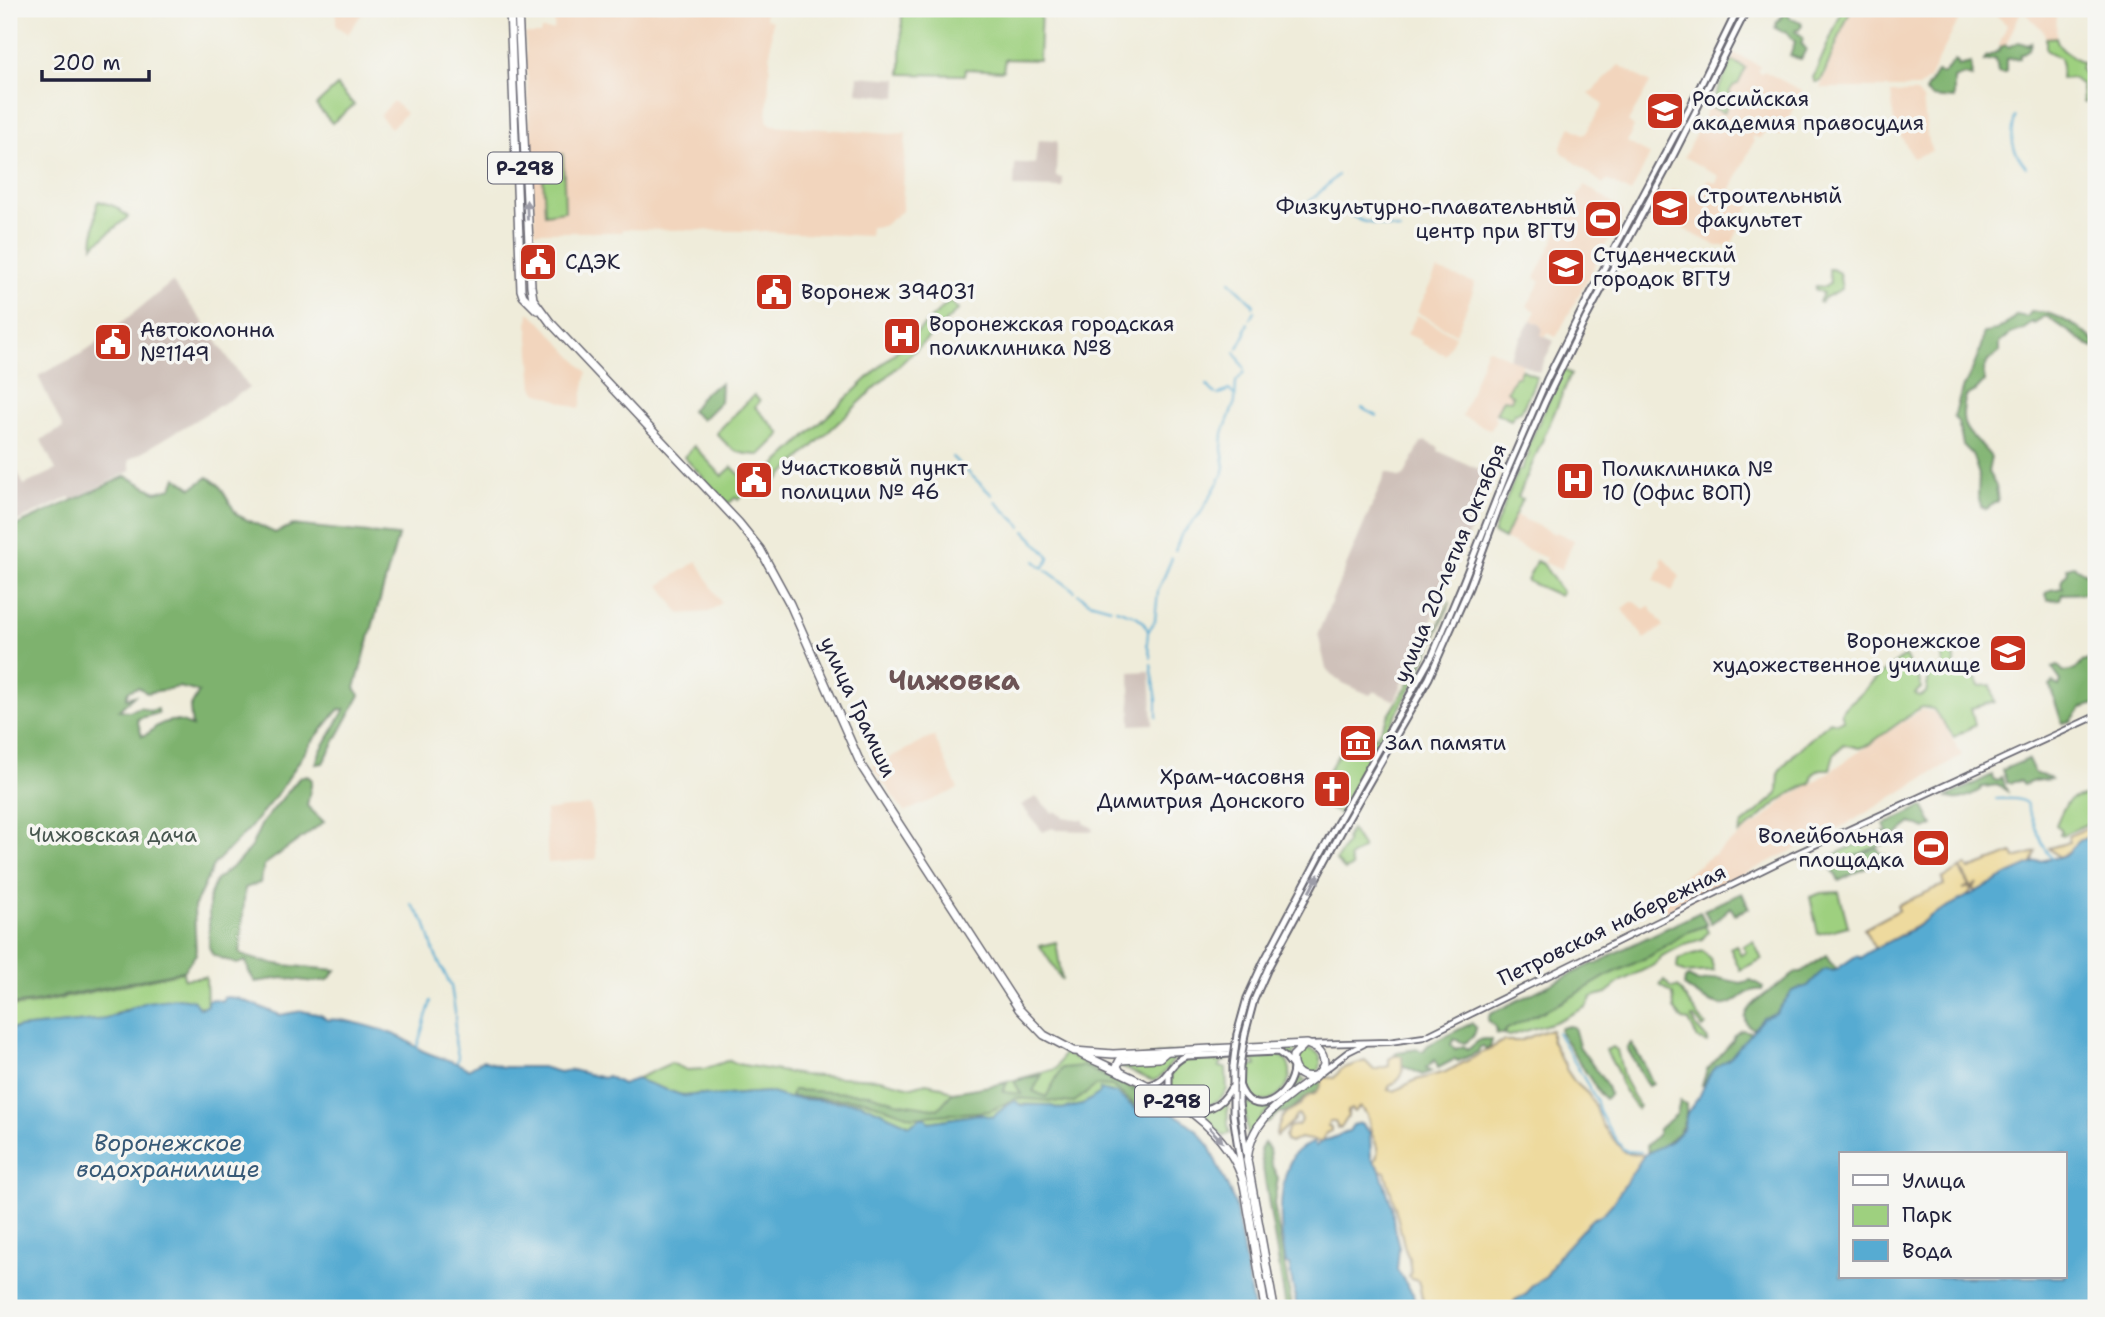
<svg xmlns="http://www.w3.org/2000/svg" width="2105" height="1317" viewBox="0 0 2105 1317" font-family="'Shantell Sans',sans-serif">
<style>
.built{fill:#f2d5bd}
.industrial{fill:#cfc1ba}
.green{fill:#9ed07f;stroke:#60795d;stroke-width:2}
.forest{fill:#7eb26e;stroke:#506a54;stroke-width:2;fill-rule:evenodd}
.sand{fill:#eeda9e;stroke:#887e6c;stroke-width:2}
.water{fill:#56abd2;stroke:#3c6686;stroke-width:2;fill-rule:evenodd}
.lines{fill:none;stroke-linecap:round;stroke-linejoin:round}
.stream{stroke:#56abd2;stroke-width:2}
.secondary-casing{stroke:#6a6973;stroke-width:8}
.primary-casing{stroke:#6a6973;stroke-width:9}
.highway-casing{stroke:#6a6973;stroke-width:10}
.secondary{stroke:#fff;stroke-width:4.5}
.primary{stroke:#fff;stroke-width:5}
.highway{stroke:#fff;stroke-width:7}
.primary-bridge-casing{stroke:#6a6973;stroke-width:9;stroke-linecap:butt}
.primary-bridge{stroke:#fff;stroke-width:5}
.oneway{fill:#9c9ca7}
.labels{text-anchor:middle;stroke-width:7;stroke-linejoin:round;paint-order:stroke}
.shield{fill:#f6f6f2;stroke:#626272;stroke-width:2}
.shield-label{font-size:19px;font-weight:bold;fill:#22223b}
.poi-label{font-size:21px;fill:#22223b;stroke:#f6f6f2;text-anchor:start}
.street-label{font-size:21px;fill:#22223b;stroke:#f6f6f2}
.park-label{font-size:21px;fill:#47564f;stroke:#f6f6f2}
.water-label{font-size:23px;font-style:italic;fill:#375977;stroke:#f6f6f2}
.district-label{font-size:28px;font-weight:bold;fill:#6d5456;stroke:#f6f6f2}
</style>
<rect width="100%" height="100%" fill="#f6f6f2"/>
<filter id="ink" filterUnits="userSpaceOnUse"><feTurbulence type="fractalNoise" baseFrequency=".0143" numOctaves="2"/><feDisplacementMap in="SourceGraphic" scale="14" xChannelSelector="R" yChannelSelector="G"/><feConvolveMatrix kernelMatrix="1 2 1 2 8 2 1 2 1" color-interpolation-filters="sRGB"/></filter>
<filter id="wash" filterUnits="userSpaceOnUse"><feTurbulence type="fractalNoise" baseFrequency=".00686" numOctaves="4" result="noise"/><feDisplacementMap in="SourceGraphic" scale="28" xChannelSelector="R" yChannelSelector="G"/><feGaussianBlur stdDeviation="1.57" result="paint"/><feColorMatrix in="noise" values="0 0 0 0 0 0 0 0 0 0 0 0 0 0 0 0 0 1.4 0 .05"/><feComposite in="paint" operator="in"/></filter>
<g filter="url(#wash)">
<rect width="100%" height="100%" fill="#efecda"/>
<g class="built">
<polygon points="336,9 365,9 348,34 336,26"/>
<polygon points="569,9 765,10 765,18 772,21 767,121 772,125 890,134 906,133 902,211 883,226 871,227 870,236 747,231 622,229 622,232 535,232 525,34 540,34 541,30 554,30 555,14 568,14"/>
<polygon points="1852,9 1964,9 1929,79 1918,88 1820,88"/>
<polygon points="1984,9 2022,9 2006,45 2001,47 1999,45 2007,25 1995,14"/>
<polygon points="2024,9 2057,9 2056,37 2046,38 2044,31 2027,15"/>
<polygon points="1735,54 1760,66 1758,71 1762,73 1764,71 1802,91 1780,136 1766,129 1760,139 1754,136 1752,139 1754,141 1729,193 1751,204 1733,241 1725,246 1717,246 1658,216 1672,190 1679,190 1689,195 1694,193 1698,195 1706,181 1709,180 1716,183 1719,176 1684,157"/>
<polygon points="1619,65 1650,83 1628,122 1634,127 1627,142 1650,155 1631,193 1607,180 1603,184 1562,152 1561,146 1571,127 1583,134 1586,133 1603,105 1589,94"/>
<polygon points="1891,93 1917,93 1923,100 1928,142 1932,151 1913,158 1894,123"/>
<polygon points="1668,96 1677,100 1662,132 1651,127 1651,122 1664,98"/>
<polygon points="393,101 406,113 391,128 380,116"/>
<polygon points="1585,185 1622,210 1623,213 1558,334 1556,337 1548,333 1545,337 1541,335 1541,325 1531,320 1536,311 1527,306 1541,281 1535,278 1568,212"/>
<polygon points="1437,270 1475,283 1472,290 1473,291 1456,334 1417,312"/>
<polygon points="529,312 537,318 587,372 580,409 537,392 533,387 528,326"/>
<polygon points="1417,315 1455,336 1445,355 1421,343 1422,341 1407,334"/>
<polygon points="1487,348 1523,364 1509,392 1513,396 1510,401 1503,399 1494,417 1496,419 1491,430 1462,416"/>
<polygon points="1515,515 1555,534 1556,532 1574,540 1561,570 1544,562 1546,558 1504,539"/>
<polygon points="1663,557 1680,577 1672,591 1654,580 1663,564 1660,561"/>
<polygon points="697,561 721,603 709,612 680,614 660,585"/>
<polygon points="1633,601 1644,609 1649,606 1664,626 1645,639 1622,609"/>
<polygon points="1921,710 1933,712 1942,722 1962,755 1849,823 1664,913 1658,901 1677,881 1767,816 1785,799 1810,785"/>
<polygon points="934,736 958,789 904,812 872,766"/>
<polygon points="589,805 589,807 591,807 597,859 548,863 545,811"/>
</g>
<g class="industrial">
<polygon points="858,76 898,79 897,97 857,93"/>
<polygon points="1038,140 1057,141 1056,177 1063,178 1063,188 1014,187 1015,163 1035,164"/>
<polygon points="172,282 202,320 249,388 129,460 131,471 72,499 70,497 9,525 9,456 24,485 56,470 41,440 63,428 38,376 88,350"/>
<polygon points="1531,320 1541,325 1541,328 1543,329 1541,335 1554,341 1539,372 1509,358"/>
<polygon points="1426,441 1439,448 1438,451 1487,473 1485,478 1490,480 1478,509 1480,512 1475,519 1408,676 1406,675 1395,701 1374,691 1370,695 1343,683 1333,676 1326,669 1318,633 1386,472 1400,478 1404,476 1421,443"/>
<polygon points="1150,671 1153,724 1131,725 1130,672"/>
<polygon points="1036,797 1053,813 1055,811 1064,817 1084,820 1084,823 1093,828 1093,831 1057,830 1052,828 1043,832 1021,805"/>
</g>
<g class="green">
<polygon points="902,9 1041,9 1039,60 1005,59 1003,71 966,69 965,75 901,74"/>
<polygon points="1843,9 1851,9 1821,81 1815,82 1813,78"/>
<path d="M2056 37C2059 51 2070 55 2083 63L2080 68 2083 73 2088 72 2089 96 2091 98H2096V102H2083L2082 85 2072 78 2061 79 2062 66 2060 58 2046 50V38Z"/>
<path d="M1732 61 1746 68 1738 84C1734 84 1731 88 1729 93L1731 94 1724 113 1710 106Z"/>
<polygon points="337,86 354,105 332,123 316,105"/>
<polygon points="563,154 565,211 545,214 542,155"/>
<polygon points="99,201 116,207 128,217 93,246 97,203"/>
<polygon points="1829,269 1832,269 1839,273 1842,289 1824,298 1821,303 1819,302 1823,293 1815,289 1816,286 1825,287 1830,283"/>
<polygon points="950,301 958,310 759,497 751,488 738,500 736,497 728,504 684,457 694,446 722,476 732,467 752,487"/>
<polygon points="1521,369 1537,377 1521,412 1519,411 1517,414 1515,413 1511,420 1496,413 1503,399 1511,400 1513,396 1507,391 1515,376 1518,377"/>
<polygon points="1563,369 1571,374 1518,497 1522,499 1504,539 1493,533 1518,470 1521,470 1529,454 1527,448"/>
<path d="M754 395 760 401 755 407 781 434 760 455C734 454 734 452 717 434L718 431Z"/>
<polygon points="1536,561 1543,564 1562,592 1560,596 1527,581"/>
<path d="M1450 602 1418 676 1339 814 1329 809C1331 799 1327 794 1326 785 1325 773 1334 762 1340 752L1343 753 1357 729 1375 738 1417 670Z"/>
<path d="M1942 653H1951L1955 662 1954 668 1959 675 1972 670 1979 686 1991 685 1995 702 1971 708 1975 725 1954 737 1933 709 1921 707 1868 745 1859 748 1843 744 1834 755 1830 769H1821L1813 774 1811 783C1798 789 1786 795 1775 804 1763 814 1753 825 1739 834L1742 825 1778 794 1779 771 1796 752 1830 721 1837 723 1844 720 1841 713C1846 703 1850 704 1857 697 1872 682 1887 668 1905 656L1911 668 1917 669 1921 688 1915 693 1919 696 1926 693 1929 675 1938 671 1943 665Z"/>
<path d="M2096 793V820L2062 835 2060 834 2062 831 2056 825C2069 794 2067 801 2096 793Z"/>
<polygon points="1351,829 1363,848 1349,858 1352,867 1345,870 1336,861 1347,842 1346,838"/>
<polygon points="1884,832 1891,841 1835,864 1831,856"/>
<polygon points="1839,892 1848,926 1818,934 1810,897 1821,893"/>
<polygon points="1705,926 1708,932 1702,939 1685,944 1662,956 1654,965 1621,981 1606,993 1592,997 1586,1007 1555,1022 1509,1036 1503,1034 1507,1029 1566,1000 1606,976 1660,950 1685,933"/>
<polygon points="1753,941 1762,959 1740,970 1730,948 1736,945 1741,955 1746,952 1743,946"/>
<polygon points="1056,942 1062,980 1040,946"/>
<polygon points="1703,951 1711,960 1714,971 1685,973 1677,968 1678,959"/>
<polygon points="183,972 184,979 206,977 207,1006 124,1010 106,1019 9,1029 9,1007 36,1004"/>
<path d="M1664 980 1671 988 1677 987C1687 997 1697 1018 1706 1025L1703 1028 1695 1018H1692L1697 1028 1708 1040 1707 1043 1698 1039 1689 1021 1683 1020 1674 1009 1673 994 1660 985Z"/>
<path d="M1298 1047 1290 1060 1276 1050 1179 1055C1170 1062 1165 1077 1153 1081L1120 1067 1122 1062 1169 1053Z"/>
<path d="M1613 1047 1617 1050 1624 1079 1639 1106 1637 1109 1620 1084C1621 1072 1610 1062 1606 1050Z"/>
<circle cx="1308" cy="1062" r="13"/>
<polygon points="1064,1053 1166,1102 1164,1109 1149,1110 1142,1114 1116,1093 1100,1093 1082,1105 1061,1109 1047,1105 1008,1104 993,1117 979,1114 929,1122 926,1118 920,1118 910,1125 861,1103 788,1098 768,1092 713,1096 701,1094 684,1096 636,1079 671,1063 687,1070 704,1069 730,1060 737,1064 802,1075 879,1079 912,1087 926,1083 940,1086 958,1095 1056,1069"/>
<path d="M1275 1054C1307 1065 1282 1105 1258 1101 1252 1100 1249 1096 1244 1092L1245 1067 1257 1066 1255 1062 1247 1059 1248 1056Z"/>
<path d="M1228 1056 1227 1061 1222 1062 1219 1067 1226 1068 1227 1090C1215 1110 1186 1114 1172 1093 1165 1082 1173 1065 1184 1060 1195 1054 1215 1057 1228 1056Z"/>
<path d="M1295 1076 1306 1080C1281 1099 1262 1110 1248 1139L1244 1102C1249 1103 1255 1106 1261 1106 1276 1106 1291 1089 1295 1076Z"/>
<polygon points="1227,1099 1228,1125 1230,1133 1224,1136 1194,1111 1208,1117 1199,1112 1217,1108"/>
</g>
<g class="forest">
<polygon points="1785,13 1788,13 1790,18 1801,22 1802,26 1799,29 1796,29 1795,31 1802,36 1803,40 1801,43 1806,49 1801,59 1790,56 1795,42 1786,31 1783,32 1775,28 1777,22"/>
<polygon points="2019,42 2027,45 2031,43 2029,49 2020,55 2020,58 2006,59 2006,73 1998,73 1996,59 1984,61 1986,57 1999,51 2001,47 2006,45 2008,47"/>
<polygon points="1955,60 1958,62 1958,66 1971,63 1972,77 1964,75 1954,79 1954,99 1932,97 1925,91 1937,72 1943,74"/>
<path d="M2031 312C2035 312 2039 312 2042 312 2056 314 2092 333 2096 346L2094 348 2089 346 2048 317H2043L2035 324 2032 322 2025 329 2012 333 1999 343V352L1988 361 1984 370V382L1976 391 1966 396C1956 433 1972 432 1991 457L1988 472 1996 486 1998 501 1986 509 1981 506 1978 495 1979 475 1972 454 1963 445 1958 422 1954 417 1963 386 1966 383C1973 369 1983 348 1983 333 1996 333 2007 324 2017 315L2027 317Z"/>
<polygon points="721,383 720,402 702,420 691,411 704,393"/>
<path d="M126 476 156 492 172 488 176 477 192 488 208 477 219 485 237 515 275 533 293 525 398 536 355 688 360 695 323 763 316 764 320 752 345 709 338 710 311 743 281 789 249 829 214 864 194 907 196 954 183 971 35 1002 9 1005V529ZM138 687 147 693 179 687 199 692 190 708 192 727C180 719 170 719 157 726 151 730 150 734 142 736L137 719 159 713 157 709 150 711 140 707 129 711 119 710 134 696 126 698 128 691Z"/>
<polygon points="2074,566 2085,573 2096,568 2096,587 2090,587 2089,593 2062,594 2060,599 2048,600 2046,594 2050,590 2063,588 2061,584 2062,579 2068,572 2067,568"/>
<polygon points="2091,659 2096,660 2096,704 2081,708 2071,721 2062,723 2050,686 2053,683 2059,686 2061,681 2052,668 2058,666 2064,672 2075,670 2082,662"/>
<polygon points="2028,759 2035,774 2049,777 2051,779 2033,781 2024,785 2020,781 2007,783 2002,770"/>
<path d="M307 775 312 780 307 806 324 822 264 865 260 883 245 888 240 953C260 966 311 967 336 970L328 980 314 982 283 978 255 982 249 972 246 961 236 964 213 955 209 947V897L216 880 239 861 251 847 262 823 300 777Z"/>
<path d="M1992 775 1993 779 1998 781 2001 777 2007 791C1993 781 1996 787 1981 787L1980 790C1970 796 1957 803 1947 797Z"/>
<polygon points="1923,806 1933,825 1926,829 1911,823 1897,835 1889,836 1884,825"/>
<polygon points="1877,847 1880,853 1884,854 1886,858 1839,881 1827,861 1833,858 1836,864"/>
<polygon points="1742,893 1749,908 1735,914 1730,907 1720,917 1711,923 1704,910"/>
<polygon points="1700,912 1707,925 1685,933 1650,956 1607,976 1566,1000 1507,1029 1503,1034 1497,1034 1495,1027 1488,1020 1490,1014 1592,964 1597,964 1615,953"/>
<path d="M1827 955 1829 961 1837 969 1817 976 1808 986 1792 991 1776 1013 1763 1018 1754 1029C1723 1013 1787 982 1797 972H1801Z"/>
<path d="M1688 977 1698 982 1717 978 1741 983 1751 980 1763 987 1762 990C1744 987 1737 1008 1720 1005 1706 1003 1695 993 1684 986L1685 979Z"/>
<path d="M1472 1023 1476 1028C1475 1036 1472 1039 1464 1043L1454 1039 1451 1044 1455 1049 1464 1046 1467 1050C1476 1045 1477 1036 1492 1040L1490 1047 1486 1049 1483 1046 1480 1047 1478 1052 1458 1061 1455 1059 1438 1068 1435 1060 1426 1068 1432 1071 1422 1075 1402 1065V1056H1394L1398 1052 1418 1049 1421 1051H1423L1428 1045Z"/>
<polygon points="1569,1026 1574,1027 1579,1046 1606,1084 1610,1095 1605,1099 1600,1094 1560,1032 1560,1028"/>
<path d="M1742 1030 1752 1032C1744 1040 1737 1052 1729 1060 1715 1071 1713 1067 1704 1085H1702L1707 1070 1733 1041 1735 1035Z"/>
<path d="M1631 1043 1644 1064 1653 1084 1648 1086C1639 1074 1636 1061 1627 1049Z"/>
<polygon points="1083,1066 1149,1097 1154,1104 1140,1109 1112,1086 1097,1085 1073,1103 1016,1098 990,1111 912,1117 864,1100 791,1097 793,1090 870,1094 896,1102 938,1109 953,1092 1007,1083 1003,1092 1021,1094 1014,1081 1042,1075 1033,1091 1046,1097 1062,1068"/>
<path d="M1318 1079 1321 1081V1086C1316 1093 1314 1093 1308 1096 1296 1104 1294 1112 1278 1113L1269 1122H1266L1271 1114 1293 1098H1296L1298 1094Z"/>
<path d="M1680 1101 1686 1104C1689 1130 1670 1144 1648 1153L1647 1145 1658 1134 1659 1129 1677 1114Z"/>
<polygon points="1264,1143 1269,1149 1271,1164 1278,1178 1274,1204 1292,1308 1286,1308 1260,1150"/>
</g>
<g class="sand">
<path d="M2096 824V833C2080 839 2073 851 2059 857L2049 848 2070 842 2068 836Z"/>
<polygon points="2036,852 2032,864 1977,892 1973,890 1977,883 1972,888 1961,868 1966,865 1969,869 2013,853 2015,858"/>
<polygon points="1960,869 1969,886 1963,889 1970,887 1971,890 1967,897 1932,915 1915,927 1875,949 1864,929 1899,910 1897,905 1944,885 1942,879"/>
<path d="M1547 1030H1551V1039L1561 1059 1566 1065V1069L1574 1081 1588 1094 1595 1105 1602 1125 1624 1152 1644 1155 1612 1204 1604 1213 1591 1220 1558 1256 1546 1277 1531 1286 1527 1294 1515 1300 1510 1308H1427C1418 1294 1423 1294 1418 1281L1411 1279 1409 1276 1411 1273 1409 1258 1405 1249 1394 1203 1385 1172 1380 1170 1374 1162C1381 1151 1376 1145 1372 1134 1368 1123 1370 1114 1360 1107L1354 1112 1351 1109 1348 1111V1117L1341 1128H1338L1335 1122H1329L1328 1126 1331 1127V1131L1326 1133 1321 1142 1300 1138 1290 1143 1286 1141 1285 1137 1289 1127 1298 1125 1302 1120 1299 1115 1296 1116 1293 1121 1277 1136 1276 1133 1282 1118 1286 1113 1300 1105 1308 1096 1315 1094 1321 1086V1081L1325 1077 1334 1078 1341 1069 1365 1061 1374 1070 1389 1066V1059L1394 1056H1402C1402 1071 1406 1078 1390 1085L1388 1090 1394 1091 1416 1080 1446 1072 1504 1041H1519Z"/>
</g>
<g class="water">
<path d="M2096 833V1308H1510L1515 1300 1527 1294 1531 1286 1546 1277 1558 1256 1591 1220 1604 1213 1612 1204 1644 1155 1671 1141 1683 1129 1687 1113 1700 1095 1709 1075 1717 1066 1729 1059 1763 1018 1776 1013 1792 991 1808 986 1817 976 1825 969 1834 971 1856 956 1861 958 1866 953 1915 928 1932 915 2009 874 2036 862 2059 857 2067 854 2079 841ZM1841 1154H2065V1277H1841Z"/>
<path d="M224 997 237 998 280 1015 302 1011 321 1015 327 1020C342 1017 384 1030 400 1037 408 1040 415 1047 423 1051 438 1058 454 1060 468 1069L483 1060 502 1067H542L559 1072 572 1070 603 1078 607 1076 622 1084 636 1079 684 1096 701 1094 713 1096 768 1092 788 1098 861 1103 910 1125 920 1118H926L929 1122 979 1114 993 1117 1008 1104 1015 1101 1021 1105H1047L1061 1109 1082 1105 1100 1093V1089L1116 1093 1142 1114 1149 1110 1164 1109 1181 1118 1197 1130 1208 1144 1235 1203 1253 1308H9V1029L106 1019 146 1002 179 998 193 1000 199 1008 207 1006 208 1000 214 999 222 1001Z"/>
<path d="M1361 1123 1370 1133 1371 1157 1380 1170 1392 1207 1394 1227 1399 1247 1397 1270 1413 1294 1419 1308H1297L1289 1265 1286 1264C1280 1231 1277 1196 1289 1164 1290 1163 1293 1155 1294 1154 1298 1149 1307 1145 1313 1143L1316 1146C1327 1136 1325 1142 1335 1137 1340 1135 1342 1132 1349 1131L1353 1125Z"/>
</g>
<g class="lines">
<g class="stream">
<path d="M2015 117C2010 138 2011 149 2026 167"/>
<polyline points="1304,207 1338,175"/>
<polyline points="1346,213 1362,221 1400,230"/>
<polyline points="1230,281 1254,305 1253,307"/>
<polyline points="1250,319 1255,311"/>
<polyline points="1238,348 1246,333 1245,330 1248,323"/>
<polyline points="1235,352 1244,368"/>
<polyline points="1207,385 1215,394"/>
<polyline points="1218,395 1229,390 1234,395"/>
<polyline points="1362,408 1377,416"/>
<polyline points="952,457 992,495"/>
<polyline points="995,501 1022,527"/>
<polyline points="1025,531 1049,556 1049,560 1043,568"/>
<polyline points="1175,551 1181,535 1200,514 1223,474 1225,467 1222,449 1223,433 1235,402 1236,382 1244,372"/>
<polyline points="1035,561 1042,567"/>
<polyline points="1046,570 1075,591"/>
<polyline points="1078,594 1089,602 1111,608"/>
<path d="M1116 609C1132 615 1140 613 1148 631"/>
<polyline points="1151,658 1147,644 1148,632 1155,620 1158,591 1172,558"/>
<polyline points="1151,664 1157,700 1157,717"/>
<path d="M1996 799C2005 799 2018 797 2026 803L2042 843 2052 859"/>
<polyline points="411,904 425,922 434,952 451,986 455,1012 455,1042 458,1056 457,1062"/>
<polyline points="1557,1032 1596,1099 1600,1113 1609,1129 1623,1149 1627,1151 1641,1152"/>
<polyline points="417,1047 431,1001"/>
</g>
</g>
</g>
<g filter="url(#ink)">
<g class="lines">
<defs>
<g id="secondary">
<polyline points="1311,1044 1389,1042 1424,1037 1791,856 2096,716"/>
<polyline points="1322,1072 1348,1052 1364,1044"/>
</g>
<g id="primary">
<polyline points="1237,1034 1247,998 1263,963 1330,836 1433,654 1462,585 1508,469 1547,379 1584,306 1691,105 1738,9"/>
<polyline points="1245,1034 1254,1000 1269,966 1347,821 1429,678 1469,588 1499,507 1545,402 1585,320 1667,168 1747,9"/>
<polyline points="1233,1066 1233,1115 1242,1174"/>
<polyline points="1240,1066 1239,1103 1246,1154"/>
<polyline points="1169,1073 1169,1091 1176,1099"/>
<path d="M1149 1085C1168 1082 1169 1062 1186 1056L1278 1052 1286 1058 1293 1067C1292 1097 1252 1124 1239 1084"/>
<path d="M1185 1104C1204 1115 1221 1107 1231 1088"/>
</g>
<g id="highway">
<polyline points="510,9 521,290 523,296 537,310"/>
<path d="M518 9 531 286 533 299 550 322 739 523 760 549 790 604 862 767 1019 1009 1044 1035 1074 1051 1113 1054 1307 1044C1317 1048 1324 1051 1324 1064 1320 1075 1311 1080 1301 1087 1274 1107 1250 1124 1247 1160L1274 1308"/>
<path d="M1303 1046 1293 1056C1291 1070 1300 1079 1314 1076"/>
<path d="M1081 1054C1140 1082 1218 1110 1242 1177 1246 1190 1247 1205 1250 1219 1255 1249 1260 1278 1265 1308"/>
<polyline points="1120,1072 1117,1066 1120,1060 1159,1058 1166,1052"/>
</g>
</defs>
<use href="#secondary" class="secondary-casing"/>
<use href="#primary" class="primary-casing"/>
<use href="#highway" class="highway-casing"/>
<use href="#secondary" class="secondary"/>
<use href="#primary" class="primary"/>
<use href="#highway" class="highway"/>
<defs>
<g id="primary-bridge">
<polyline points="1233,1066 1237,1034"/>
<polyline points="1240,1066 1245,1034"/>
</g>
</defs>
<use href="#primary-bridge" class="primary-bridge-casing"/>
<use href="#primary-bridge" class="primary-bridge"/>
</g>
<defs><path id="oneway-solid" d="M-6-.8H1V-3.2L6.5 0L1 3.2V.8H-6Z" transform="scale(1.75)"/></defs>
<g class="oneway">
<use href="#oneway-solid" transform="translate(527 210) rotate(-93)"/>
<use href="#oneway-solid" transform="translate(1314 883) rotate(-62)"/>
<use href="#oneway-solid" transform="translate(1216 1135) rotate(48)"/>
</g>
</g>
<defs>
<symbol id="university-square" viewBox="-11 -11 22 22"><rect x="-9" y="-9" width="18" height="18" rx="4" fill="#c8321e" stroke="#f6f6f2"/><path d="M0-5L7-2L0 1L-7-2ZM-4 1L0 2.5L4 1V4Q0 6-4 4Z" fill="#fff"/></symbol>
<symbol id="stadium-square" viewBox="-11 -11 22 22"><rect x="-9" y="-9" width="18" height="18" rx="4" fill="#c8321e" stroke="#f6f6f2"/><path d="M0-5a6.5 5 0 1 0 0 10a6.5 5 0 1 0 0-10ZM-3.5-1.8h7v3.6h-7Z" fill="#fff"/></symbol>
<symbol id="civic-square" viewBox="-11 -11 22 22"><rect x="-9" y="-9" width="18" height="18" rx="4" fill="#c8321e" stroke="#f6f6f2"/><path d="M-.6-6.5H3V-4.5H.6V-3L4-1V1h2V6H-6V1h2V-1L-.6-3ZM-1.2 2.5V6h2.4V2.5Z" fill="#fff"/></symbol>
<symbol id="hospital-square" viewBox="-11 -11 22 22"><rect x="-9" y="-9" width="18" height="18" rx="4" fill="#c8321e" stroke="#f6f6f2"/><path d="M-5-5h3v3.5h4V-5h3V5h-3V1.5h-4V5h-3Z" fill="#fff"/></symbol>
<symbol id="museum-square" viewBox="-11 -11 22 22"><rect x="-9" y="-9" width="18" height="18" rx="4" fill="#c8321e" stroke="#f6f6f2"/><path d="M0-6L6-3V-2H-6V-3ZM-5-1h2V3h-2ZM-1-1h2V3h-2ZM3-1h2V3H3ZM-6 4H6V6H-6Z" fill="#fff"/></symbol>
<symbol id="church-square" viewBox="-11 -11 22 22"><rect x="-9" y="-9" width="18" height="18" rx="4" fill="#c8321e" stroke="#f6f6f2"/><path d="M-1.2-6h2.4v3.5h3.3v2.4h-3.3V6h-2.4V-.1h-3.3v-2.4h3.3Z" fill="#fff"/></symbol>
</defs>
<g fill-rule="evenodd">
<use href="#university-square" x="1643" y="89" width="44" height="44"/>
<use href="#university-square" x="1648" y="186" width="44" height="44"/>
<use href="#stadium-square" x="1581" y="197" width="44" height="44"/>
<use href="#civic-square" x="516" y="240" width="44" height="44"/>
<use href="#university-square" x="1544" y="245" width="44" height="44"/>
<use href="#civic-square" x="752" y="270" width="44" height="44"/>
<use href="#hospital-square" x="880" y="314" width="44" height="44"/>
<use href="#civic-square" x="91" y="320" width="44" height="44"/>
<use href="#civic-square" x="732" y="458" width="44" height="44"/>
<use href="#hospital-square" x="1553" y="459" width="44" height="44"/>
<use href="#university-square" x="1986" y="631" width="44" height="44"/>
<use href="#museum-square" x="1336" y="721" width="44" height="44"/>
<use href="#church-square" x="1310" y="767" width="44" height="44"/>
<use href="#stadium-square" x="1909" y="826" width="44" height="44"/>
</g>
<g class="labels">
<g class="shield">
<rect x="488" y="152.5" width="74" height="31" rx="5"/>
<rect x="1135" y="1085.5" width="74" height="31" rx="5"/>
</g>
<g class="shield-label">
<text x="525" y="175">Р-298</text>
<text x="1172" y="1108">Р-298</text>
</g>
<g class="poi-label">
<text x="1692" y="106">Российская<tspan x="1692" dy="24">академия правосудия</tspan></text>
<text x="1697" y="203">Строительный<tspan x="1697" dy="24">факультет</tspan></text>
<text x="1576" y="214" text-anchor="end">Физкультурно-плавательный<tspan x="1576" dy="24">центр при ВГТУ</tspan></text>
<text x="1593" y="262">Студенческий<tspan x="1593" dy="24">городок ВГТУ</tspan></text>
<text x="565" y="269">СДЭК</text>
<text x="801" y="299">Воронеж 394031</text>
<text x="929" y="331">Воронежская городская<tspan x="929" dy="24">поликлиника №8</tspan></text>
<text x="140" y="337">Автоколонна<tspan x="140" dy="24">№1149</tspan></text>
<text x="781" y="475">Участковый пункт<tspan x="781" dy="24">полиции № 46</tspan></text>
<text x="1602" y="476">Поликлиника №<tspan x="1602" dy="24">10 (Офис ВОП)</tspan></text>
<text x="1981" y="648" text-anchor="end">Воронежское<tspan x="1981" dy="24">художественное училище</tspan></text>
<text x="1385" y="750">Зал памяти</text>
<text x="1305" y="784" text-anchor="end">Храм-часовня<tspan x="1305" dy="24">Димитрия Донского</tspan></text>
<text x="1904" y="843" text-anchor="end">Волейбольная<tspan x="1904" dy="24">площадка</tspan></text>
</g>
<g class="street-label">
<text transform="translate(1450 563) rotate(-67)" y="7">улица 20-летия Октября</text>
<text transform="translate(858 707) rotate(65)" y="7">улица Грамши</text>
<text transform="translate(1612 925) rotate(-26)" y="7">Петровская набережная</text>
</g>
<g class="park-label">
<text x="113" y="842">Чижовская дача</text>
</g>
<g class="water-label">
<text x="168" y="1151">Воронежское<tspan x="168" dy="26">водохранилище</tspan></text>
</g>
<g class="district-label">
<text x="954" y="690">Чижовка</text>
</g>
</g>
<rect width="2105" height="1317" fill="none" stroke="#f6f6f2" stroke-width="35"/>
<rect x="1839" y="1152" width="228" height="126" fill="#f6f6f2" stroke="#a1a1a9" stroke-width="2"/>
<rect x="1853" y="1175" width="35" height="10" fill="#ffffff" stroke="#a1a1a9" stroke-width="2"/>
<text x="1902" y="1188" font-size="21" fill="#22223b">Улица</text>
<rect x="1853" y="1205" width="35" height="21" fill="#9ed07f" stroke="#a1a1a9" stroke-width="2"/>
<text x="1902" y="1222" font-size="21" fill="#22223b">Парк</text>
<rect x="1853" y="1240" width="35" height="21" fill="#56abd2" stroke="#a1a1a9" stroke-width="2"/>
<text x="1902" y="1258" font-size="21" fill="#22223b">Вода</text>
<path d="M42 70v10h107v-10" fill="none" stroke="#22223b" stroke-width="3.5"/>
<text x="52" y="70" font-size="21" fill="#22223b" stroke="#f6f6f2" stroke-width="5" paint-order="stroke">200 m</text>
</svg>
